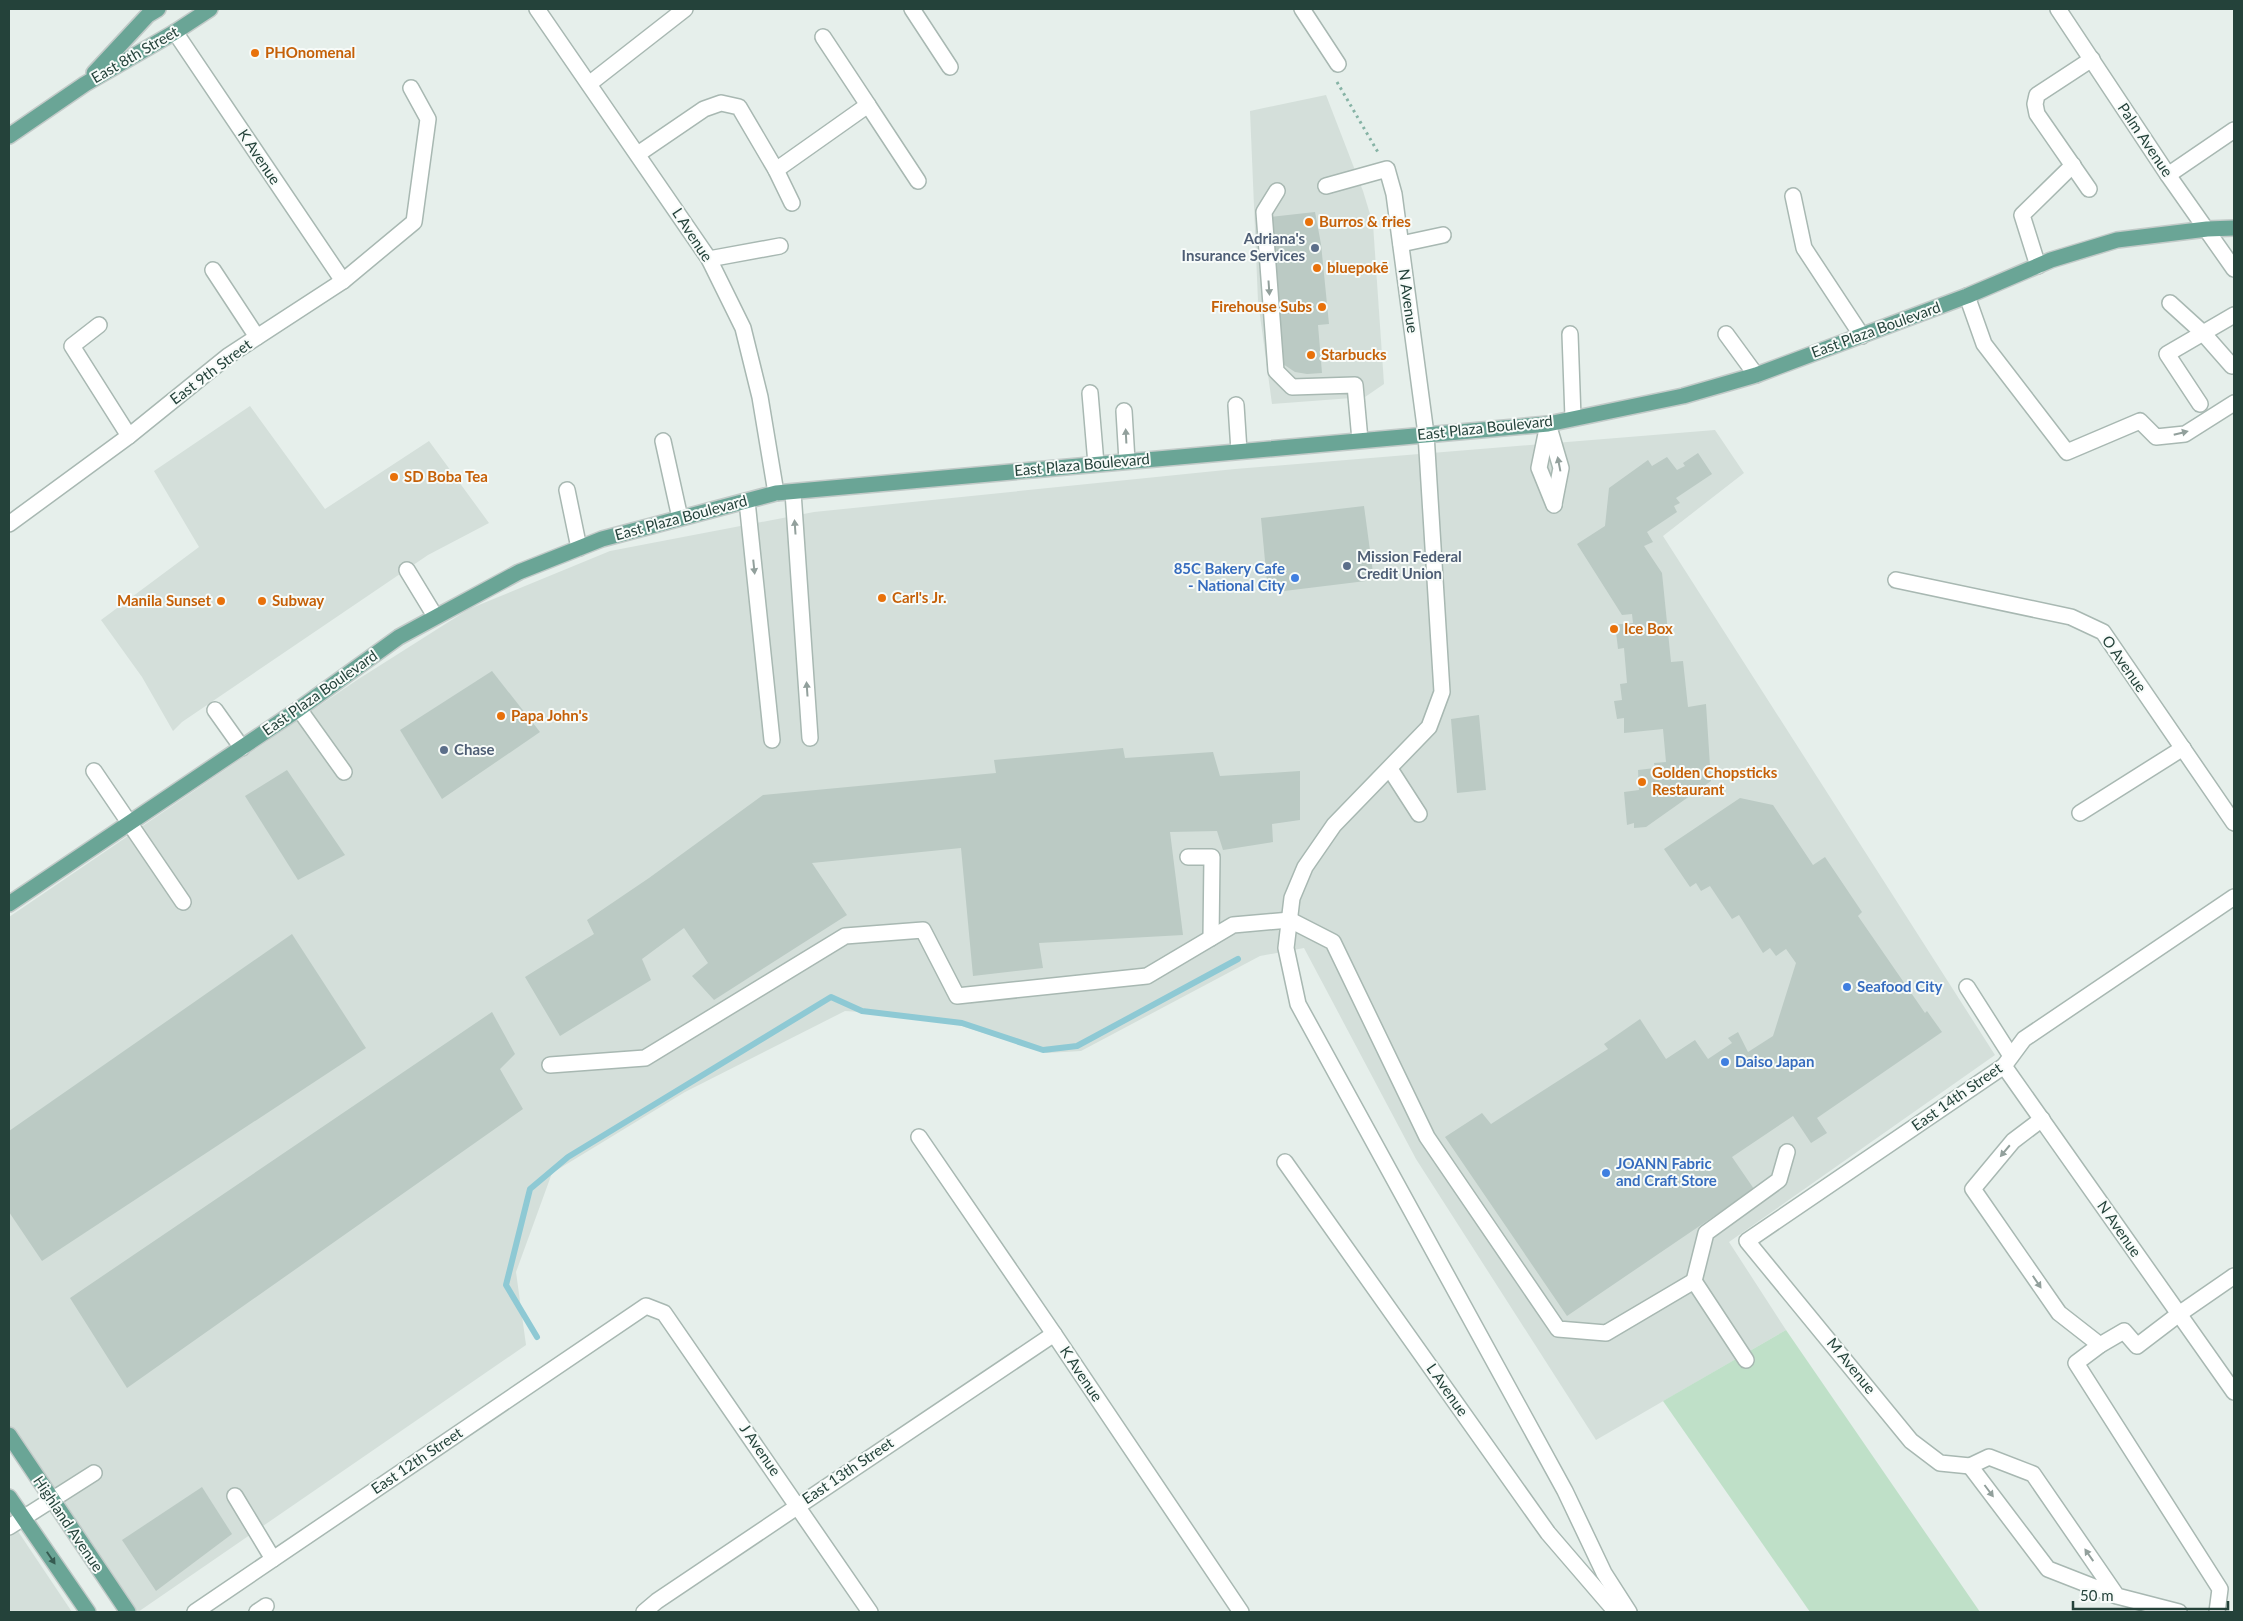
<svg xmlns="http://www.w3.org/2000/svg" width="2243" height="1621" viewBox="0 0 2243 1621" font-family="Lato,sans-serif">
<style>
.built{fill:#d4dfda}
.green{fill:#bfe0c8}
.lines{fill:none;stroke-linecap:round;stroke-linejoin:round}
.stream{stroke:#8ec9d4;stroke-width:6}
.building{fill:#bbcac4}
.minor-casing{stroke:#a8b8b2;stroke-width:18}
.major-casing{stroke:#c2cac8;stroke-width:18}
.path{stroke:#86b3a5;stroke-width:3;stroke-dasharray:2.5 4;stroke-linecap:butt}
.minor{stroke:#fff;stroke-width:15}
.major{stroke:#6aa596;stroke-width:15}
.oneway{fill:#92a09c}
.oneway2{fill:#365b51}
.food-dot{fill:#e8710a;stroke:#f7fbf9;stroke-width:2}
.service-dot{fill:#5c6f8a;stroke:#f7fbf9;stroke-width:2}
.shop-dot{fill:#3f7fe0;stroke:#f7fbf9;stroke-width:2}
.labels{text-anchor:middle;stroke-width:4;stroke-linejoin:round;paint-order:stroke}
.food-label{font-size:15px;font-weight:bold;fill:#c56008;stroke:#f7fbf9;text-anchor:start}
.street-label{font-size:15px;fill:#24423a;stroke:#f7fbf9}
.service-label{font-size:15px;font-weight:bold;fill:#4e5e75;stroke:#f7fbf9;text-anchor:start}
.shop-label{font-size:15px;font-weight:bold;fill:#366cbe;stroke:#f7fbf9;text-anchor:start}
</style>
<rect width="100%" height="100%" fill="#e6efeb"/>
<g class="built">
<polygon points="1326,95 1363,191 1373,224 1384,384 1365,397 1272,404 1258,301 1250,111"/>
<polygon points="250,406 325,509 429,441 489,523 428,555 182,722 173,731 142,677 101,620 199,547 154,471"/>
<polygon points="1715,430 1744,473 1663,536 1995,1055 1729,1242 1786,1330 1596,1440 1416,1159 1304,948 1260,956 1081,1051 1047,1053 933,1017 845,1011 685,1092 552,1173 516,1272 526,1345 138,1612 135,1612 9,1427 9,917 357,680 469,609 610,551 814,512 1235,469"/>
<polygon points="9,1518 72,1612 9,1612"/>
</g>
<polygon class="green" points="1786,1330 1980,1612 1810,1612 1663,1401"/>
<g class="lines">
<polyline class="stream" points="537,1337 506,1285 530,1189 568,1157 831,997 862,1011 962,1023 1043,1050 1077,1046 1238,959"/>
</g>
<g class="building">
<polygon points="1315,212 1321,244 1329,324 1318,325 1322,373 1307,374 1295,372 1280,362 1269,217"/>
<polygon points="1698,453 1712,474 1676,498 1680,503 1674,506 1677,512 1647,532 1653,542 1644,546 1662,573 1671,662 1683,661 1688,707 1706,704 1711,781 1646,827 1634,828 1634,823 1627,825 1624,792 1639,790 1638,770 1655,768 1654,763 1666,762 1663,729 1624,733 1624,718 1617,719 1614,701 1622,700 1620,684 1627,683 1624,648 1618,649 1616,632 1609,633 1609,625 1633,623 1632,614 1622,615 1577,544 1605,526 1609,488 1648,460 1652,466 1667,457 1677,470 1685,466 1683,463"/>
<polygon points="1364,506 1374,580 1268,593 1261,518"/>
<polygon points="492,671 540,732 442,799 400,730"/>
<polygon points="1479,715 1486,790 1457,793 1451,719"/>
<polygon points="1123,748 1125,758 1213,752 1220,776 1300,771 1300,820 1272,824 1273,842 1223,850 1217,831 1170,832 1183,935 1039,943 1043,968 973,976 961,848 812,863 847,915 714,1000 692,976 708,963 684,928 642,959 651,980 560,1036 525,977 594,934 587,920 649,878 763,795 996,773 994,760"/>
<polygon points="287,770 345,855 298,880 245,796"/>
<polygon points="1740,798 1773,805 1813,865 1825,857 1862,912 1858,916 1925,1013 1927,1011 1942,1032 1817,1118 1827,1133 1811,1143 1793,1116 1732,1157 1754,1189 1567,1316 1445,1137 1482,1113 1491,1124 1608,1049 1604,1044 1640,1019 1666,1059 1695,1040 1708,1059 1732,1043 1728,1038 1738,1032 1748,1052 1773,1036 1796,963 1786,949 1776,956 1770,948 1763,953 1739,915 1732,919 1710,886 1701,891 1696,883 1690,887 1664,849"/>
<polygon points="292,934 366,1048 42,1261 9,1212 9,1131"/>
<polygon points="492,1012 515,1054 500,1069 523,1109 127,1388 70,1298"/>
<polygon points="202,1487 232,1534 156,1591 122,1540"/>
</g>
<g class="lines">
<defs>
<g id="minor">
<polyline points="537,9 709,259 743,328 760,397 776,493"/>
<polyline points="912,9 950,67"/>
<polyline points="1302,9 1338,64"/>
<polyline points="2058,9 2168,175 2234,269"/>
<polyline points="175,32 343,281"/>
<polyline points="823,37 868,105"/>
<polyline points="589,84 685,9"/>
<polyline points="638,154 704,109 721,103 739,107 776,170 792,203"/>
<polyline points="776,170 868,105 918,181"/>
<polyline points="2168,175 2234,130"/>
<polyline points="1326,186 1387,169 1394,194 1426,434 1442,692 1429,727 1334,825 1305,867 1292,898 1286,948 1298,1004 1565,1491 1604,1573 1629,1612"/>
<polyline points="2089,189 2037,114 2035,104 2037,95 2092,59"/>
<polyline points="1277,191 1264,212 1276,371 1292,387 1355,385 1360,440"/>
<polyline points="1793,196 1804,248 1862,336"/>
<polyline points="1401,244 1443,235"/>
<polyline points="709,259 780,246"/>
<polyline points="2038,266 2022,215 2073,165"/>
<polyline points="213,270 257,337"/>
<polyline points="1967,296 1984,344 2067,452 2140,421 2156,437 2185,434 2234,403"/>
<polyline points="2170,303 2203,333 2232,366"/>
<polyline points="99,325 72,346 129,436"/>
<polyline points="1570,334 1573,418"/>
<polyline points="1726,334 1756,375"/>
<polyline points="1090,393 1096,464"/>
<polyline points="2200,404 2167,354 2234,315"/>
<polyline points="1236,405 1239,451"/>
<polyline points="1124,411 1127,461"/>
<polyline points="1548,424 1539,468 1554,505"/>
<polyline points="1549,427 1561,468 1554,504"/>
<polyline points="663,441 680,518"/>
<polyline points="567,490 579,548"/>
<polyline points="793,492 810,738"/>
<polyline points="747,501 772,740"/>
<polyline points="9,524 129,436 228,356 343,281 414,222 428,119 411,88"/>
<polyline points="407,570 435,616"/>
<polyline points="1896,580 2071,617 2103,632 2234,823"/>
<polyline points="299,709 344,772"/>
<polyline points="215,710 242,748"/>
<polyline points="1390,769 1419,814"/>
<polyline points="94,771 183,902"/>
<polyline points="2080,813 2183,748"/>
<polyline points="1188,857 1212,857 1211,938"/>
<polyline points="1967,987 2011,1056"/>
<polyline points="550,1065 645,1058 845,936 923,930 957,996 1147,976 1233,925 1290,920 1333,942 1427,1137 1558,1329 1606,1333 1694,1281 1746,1360"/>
<polyline points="2004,1066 2234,1392"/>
<polyline points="2042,1119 2013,1141 1973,1189 2059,1313 2100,1345"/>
<polyline points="919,1137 1054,1334 1241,1612"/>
<polyline points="1285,1162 1548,1533 1616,1612"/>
<polyline points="1694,1281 1706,1233 1779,1180 1787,1152"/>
<polyline points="1970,1466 1940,1463 1911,1441 1747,1241 2004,1066 2024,1039 2234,897"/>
<polyline points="235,1496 273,1559"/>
<polyline points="9,1527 94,1473"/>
<polyline points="2117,1596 2033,1474 1989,1457 1970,1466 2048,1569 2117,1596 2179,1612"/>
<polyline points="195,1612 646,1306 664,1313 870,1612"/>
<polyline points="257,1612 266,1606"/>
<polyline points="644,1612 657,1601 1054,1334"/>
<polyline points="2217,1612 2220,1589 2076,1363 2100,1345 2124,1331 2137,1346 2179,1314 2234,1276"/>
</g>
<g id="major">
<polyline points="94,73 148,15 158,9"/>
<polyline points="9,136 85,84 175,32 210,9"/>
<polyline points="9,904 299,709 399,637 519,572 602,539 776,493 1548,424 1683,396 1756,375 1967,296 2051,260 2117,240 2207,229 2234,228"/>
<polyline points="9,1435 128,1612"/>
<polyline points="9,1497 88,1612"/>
</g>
</defs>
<use href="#minor" class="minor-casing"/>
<use href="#major" class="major-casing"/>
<polyline class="path" points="1337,82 1379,154"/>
<use href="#minor" class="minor"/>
<use href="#major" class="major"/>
</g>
<defs><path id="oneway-solid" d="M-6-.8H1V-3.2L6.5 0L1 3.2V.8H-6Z" transform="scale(1.25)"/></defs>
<g class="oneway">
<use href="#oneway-solid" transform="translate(1269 288) rotate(86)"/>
<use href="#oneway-solid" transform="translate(2181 433) rotate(-14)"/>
<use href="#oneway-solid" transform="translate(1126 436) rotate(-93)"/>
<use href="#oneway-solid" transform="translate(1559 464) rotate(-101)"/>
<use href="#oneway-solid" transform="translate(795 527) rotate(-94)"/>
<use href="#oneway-solid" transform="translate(754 567) rotate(84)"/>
<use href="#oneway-solid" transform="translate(807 689) rotate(-94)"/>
<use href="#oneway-solid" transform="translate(2005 1151) rotate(130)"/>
<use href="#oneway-solid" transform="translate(2037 1282) rotate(56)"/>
<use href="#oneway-solid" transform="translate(1989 1491) rotate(53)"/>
<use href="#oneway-solid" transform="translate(2089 1555) rotate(-125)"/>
</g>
<use class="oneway2" href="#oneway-solid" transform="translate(51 1558) rotate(56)"/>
<g class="food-dot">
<circle cx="255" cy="53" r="5"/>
<circle cx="1309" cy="222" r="5"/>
<circle cx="1317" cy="268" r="5"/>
<circle cx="1322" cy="307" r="5"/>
<circle cx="1311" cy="355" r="5"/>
<circle cx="394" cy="477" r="5"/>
<circle cx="882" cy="598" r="5"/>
<circle cx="221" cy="601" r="5"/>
<circle cx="262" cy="601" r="5"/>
<circle cx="1614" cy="629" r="5"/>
<circle cx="501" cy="716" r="5"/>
<circle cx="1642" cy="782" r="5"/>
</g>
<g class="service-dot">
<circle cx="1315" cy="248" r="5"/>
<circle cx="1347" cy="566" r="5"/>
<circle cx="444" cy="750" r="5"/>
</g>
<g class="shop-dot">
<circle cx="1295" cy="578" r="5"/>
<circle cx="1847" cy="987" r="5"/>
<circle cx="1725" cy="1062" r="5"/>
<circle cx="1606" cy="1173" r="5"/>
</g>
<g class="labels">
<g class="food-label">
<text x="265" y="58">PHOnomenal</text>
<text x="1319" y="227">Burros &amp; fries</text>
<text x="1327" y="273">bluepokē</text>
<text x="1312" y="312" text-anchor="end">Firehouse Subs</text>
<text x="1321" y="360">Starbucks</text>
<text x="404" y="482">SD Boba Tea</text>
<text x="892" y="603">Carl's Jr.</text>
<text x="211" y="606" text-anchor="end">Manila Sunset</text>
<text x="272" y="606">Subway</text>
<text x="1624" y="634">Ice Box</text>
<text x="511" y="721">Papa John's</text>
<text x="1652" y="778">Golden Chopsticks<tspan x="1652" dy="17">Restaurant</tspan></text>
</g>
<g class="street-label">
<text transform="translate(135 55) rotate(-30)" y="5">East 8th Street</text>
<text transform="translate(2145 140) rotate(56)" y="5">Palm Avenue</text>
<text transform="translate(259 157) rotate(56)" y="5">K Avenue</text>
<text transform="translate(692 235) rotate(57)" y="5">L Avenue</text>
<text transform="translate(1408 301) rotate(82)" y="5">N Avenue</text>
<text transform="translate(1876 330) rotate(-20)" y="5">East Plaza Boulevard</text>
<text transform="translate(211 372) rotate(-37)" y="5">East 9th Street</text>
<text transform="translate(1485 428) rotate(-6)" y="5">East Plaza Boulevard</text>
<text transform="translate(1082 465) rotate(-5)" y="5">East Plaza Boulevard</text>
<text transform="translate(681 518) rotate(-15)" y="5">East Plaza Boulevard</text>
<text transform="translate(2124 664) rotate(55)" y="5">O Avenue</text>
<text transform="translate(320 693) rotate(-35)" y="5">East Plaza Boulevard</text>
<text transform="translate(1957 1097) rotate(-35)" y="5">East 14th Street</text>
<text transform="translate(2119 1229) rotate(55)" y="5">N Avenue</text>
<text transform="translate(1851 1366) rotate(51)" y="5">M Avenue</text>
<text transform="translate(1081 1374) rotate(56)" y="5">K Avenue</text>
<text transform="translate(1447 1390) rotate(55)" y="5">L Avenue</text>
<text transform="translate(760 1450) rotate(55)" y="5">J Avenue</text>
<text transform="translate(417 1461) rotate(-34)" y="5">East 12th Street</text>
<text transform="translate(848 1471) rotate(-34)" y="5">East 13th Street</text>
<text transform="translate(68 1524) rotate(56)" y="5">Highland Avenue</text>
</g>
<g class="service-label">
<text x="1305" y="244" text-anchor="end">Adriana's<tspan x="1305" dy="17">Insurance Services</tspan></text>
<text x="1357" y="562">Mission Federal<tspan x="1357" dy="17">Credit Union</tspan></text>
<text x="454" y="755">Chase</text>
</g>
<g class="shop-label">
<text x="1285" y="574" text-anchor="end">85C Bakery Cafe<tspan x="1285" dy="17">- National City</tspan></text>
<text x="1857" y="992">Seafood City</text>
<text x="1735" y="1067">Daiso Japan</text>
<text x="1616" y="1169">JOANN Fabric<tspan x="1616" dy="17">and Craft Store</tspan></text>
</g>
</g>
<rect width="2243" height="1621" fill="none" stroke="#24423a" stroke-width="20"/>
<path d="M2073 1601v8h155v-8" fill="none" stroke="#24423a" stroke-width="2.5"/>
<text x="2080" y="1601" font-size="15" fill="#24423a" stroke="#f7fbf9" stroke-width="4" paint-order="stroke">50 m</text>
</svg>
